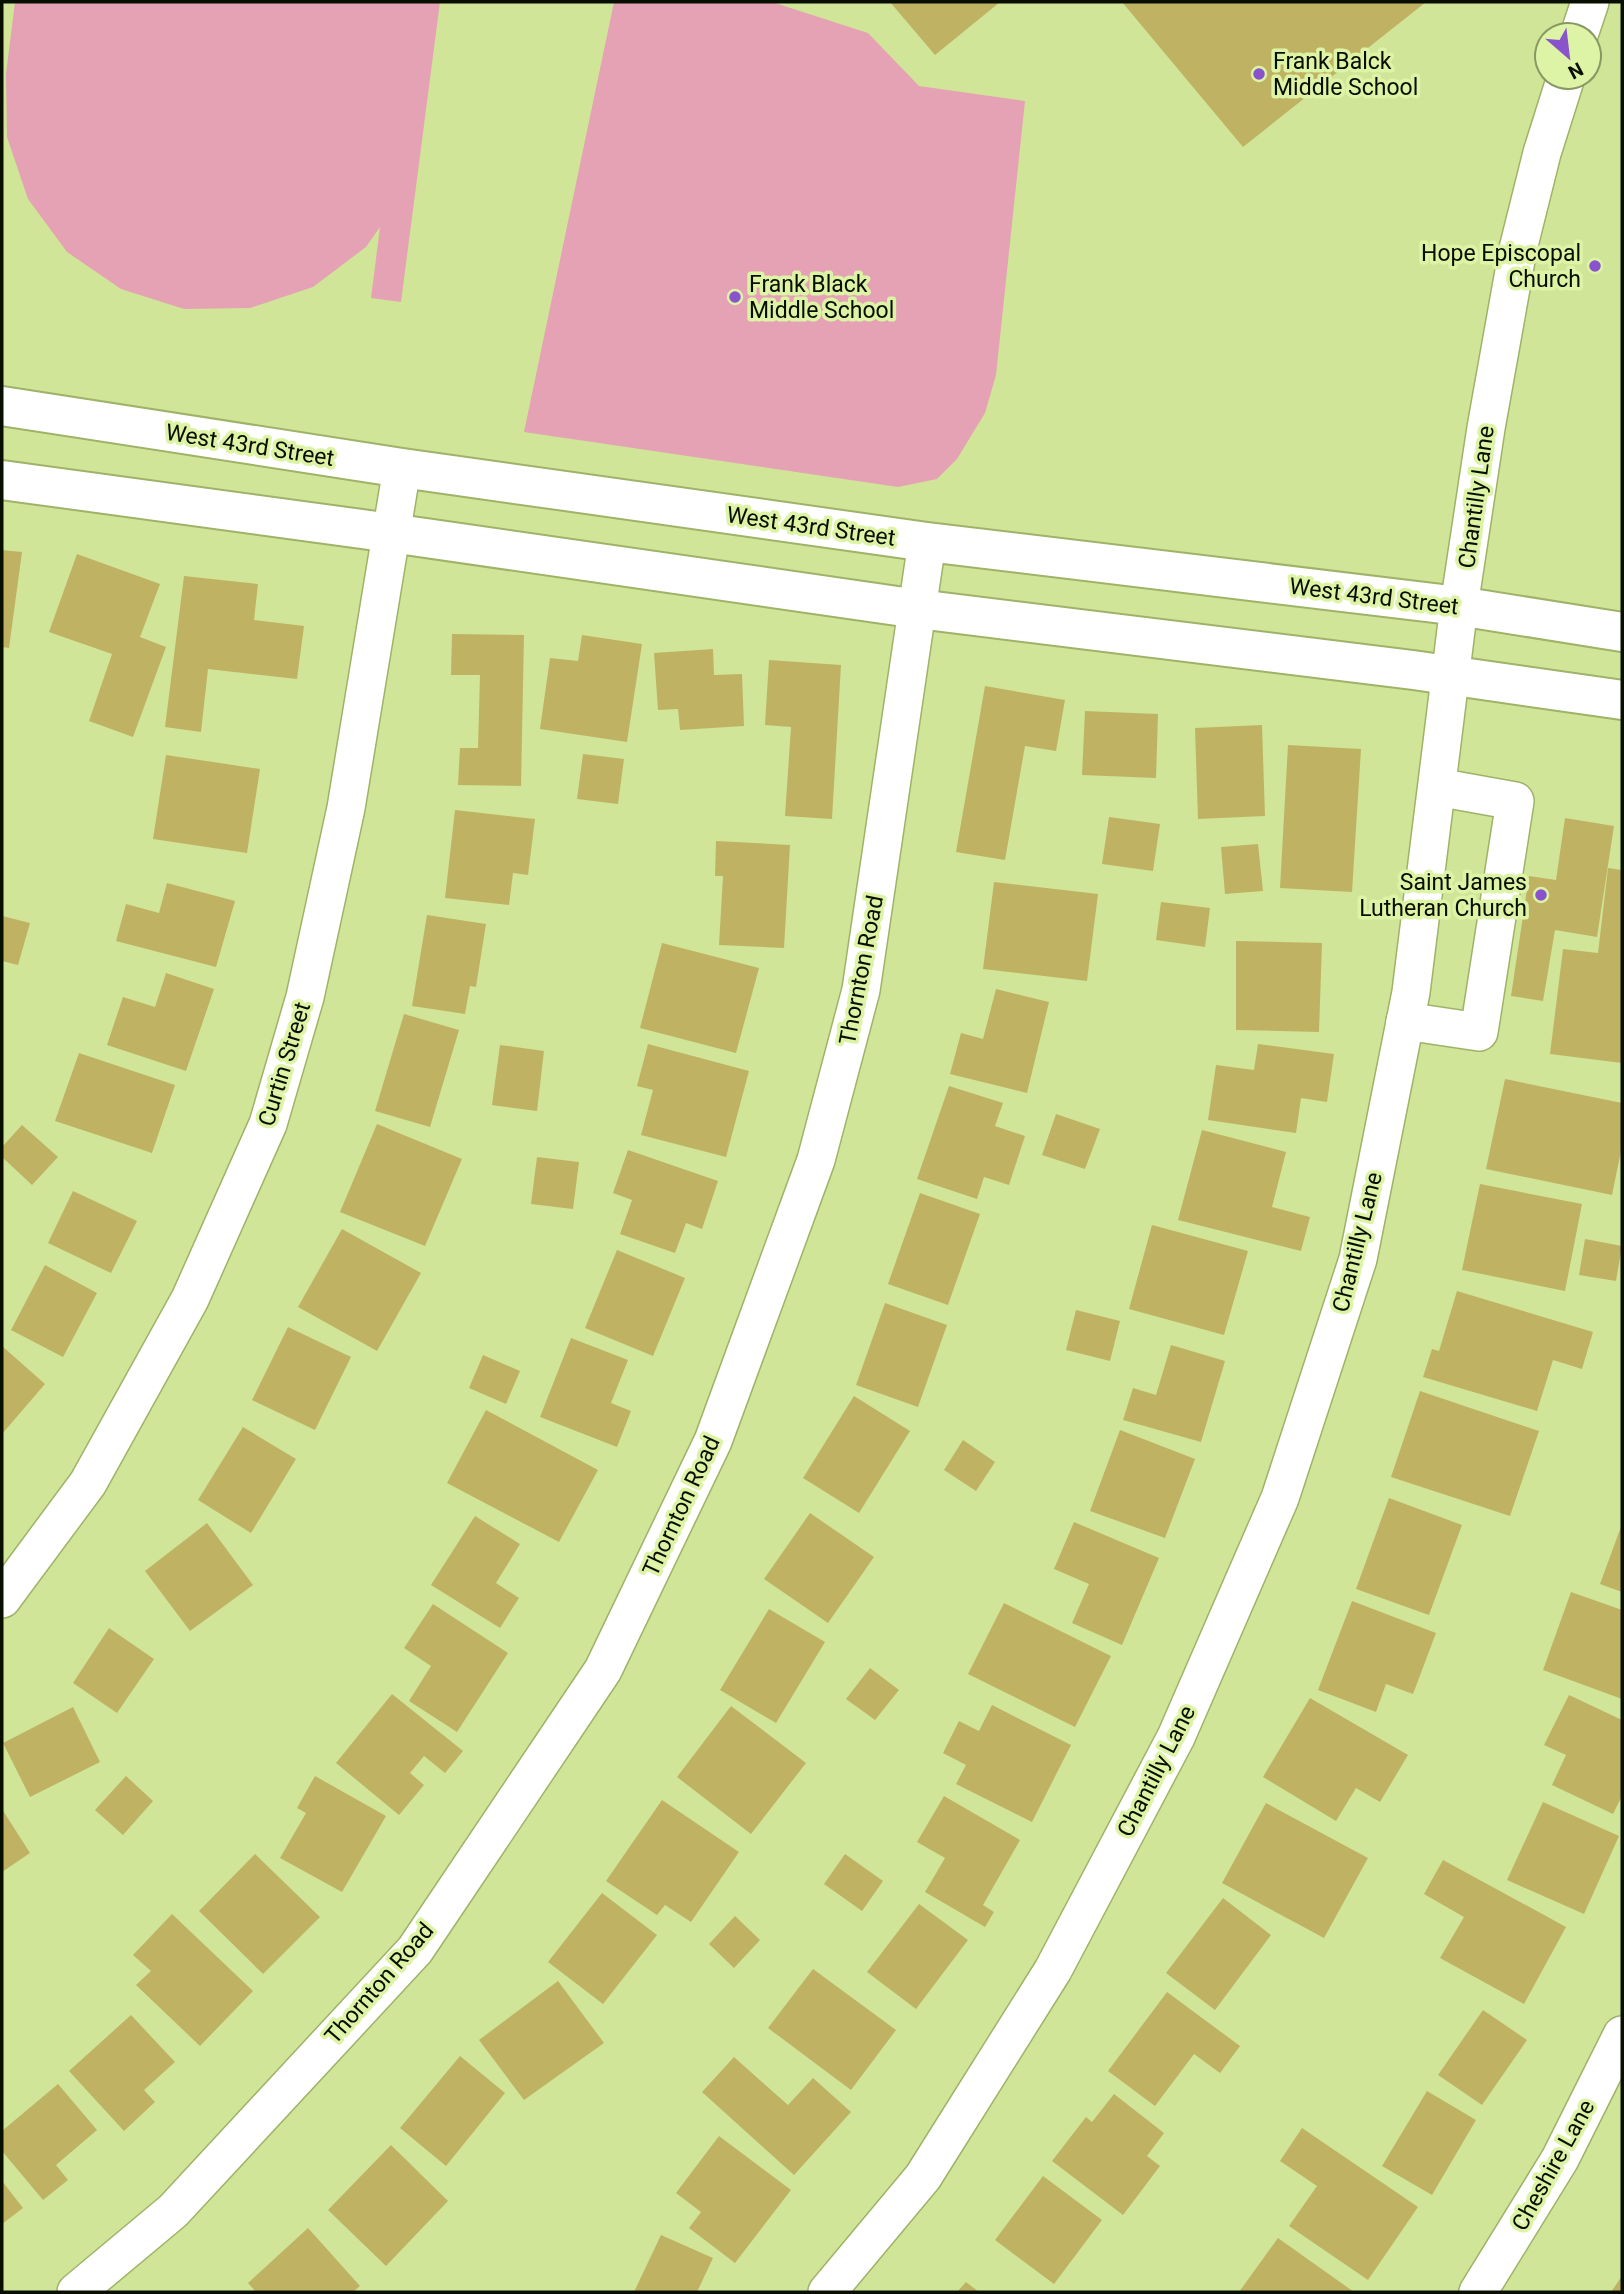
<svg xmlns="http://www.w3.org/2000/svg" width="1624" height="2294" viewBox="0 0 1624 2294" font-family="Roboto,sans-serif">
<style>
.green{fill:#e5a2b5}
.building{fill:#bfb363}
.lines{fill:none;stroke-linecap:round;stroke-linejoin:round}
.minor-casing{stroke:#9fb368;stroke-width:40}
.major-casing{stroke:#9fb368;stroke-width:42}
.minor{stroke:#fff;stroke-width:37}
.major{stroke:#fff;stroke-width:38}
.poi-dot{fill:#8853cb;stroke:#ddf3a5;stroke-width:2.5}
.labels{text-anchor:middle;stroke-width:7;stroke-linejoin:round;paint-order:stroke}
.poi-label{font-size:23px;fill:#090f00;stroke:#ddf3a5;text-anchor:start}
.street-label{font-size:23px;fill:#090f00;stroke:#ddf3a5}
</style>
<rect width="100%" height="100%" fill="#d0e598"/>
<g class="green">
<polygon points="15,2 440,2 401,302 371,298 380,227 366,247 313,287 250,308 184,309 121,289 67,252 28,199 7,137 6,74"/>
<polygon points="614,2 772,2 868,33 919,86 1025,101 996,375 985,413 957,459 937,479 898,487 524,432"/>
</g>
<g class="building">
<polygon points="890,2 1000,2 935,55"/>
<polygon points="1122,2 1426,2 1243,147"/>
<polygon points="2,550 22,552 9,648 2,647"/>
<polygon points="77,554 160,584 140,637 166,647 133,737 89,721 112,654 49,632"/>
<polygon points="184,576 258,584 254,620 304,626 297,679 208,669 201,732 165,727"/>
<polygon points="452,634 524,635 521,786 458,785 460,748 478,748 480,675 451,675"/>
<polygon points="582,635 642,644 627,742 540,729 550,658 578,661"/>
<polygon points="713,649 714,675 742,674 744,726 680,730 678,709 658,710 654,653"/>
<polygon points="769,660 841,665 832,819 785,816 791,727 765,725"/>
<polygon points="985,686 1065,700 1056,751 1025,746 1005,860 956,852"/>
<polygon points="1085,711 1158,714 1156,778 1082,775"/>
<polygon points="1262,725 1265,816 1198,819 1195,728"/>
<polygon points="1288,745 1361,749 1352,892 1280,888"/>
<polygon points="583,754 624,759 618,804 577,799"/>
<polygon points="166,755 260,769 247,853 153,839"/>
<polygon points="455,810 535,819 528,875 513,873 509,905 445,898"/>
<polygon points="1109,817 1160,824 1153,871 1102,864"/>
<polygon points="1565,818 1614,826 1597,937 1555,930 1543,1001 1511,996 1529,876 1556,880"/>
<polygon points="716,841 790,845 784,948 719,945 723,876 715,876"/>
<polygon points="1258,844 1263,891 1225,894 1221,847"/>
<polygon points="1608,868 1622,870 1622,1063 1550,1054 1563,949 1598,953"/>
<polygon points="994,882 1098,894 1087,981 983,969"/>
<polygon points="167,883 235,901 216,967 116,941 126,904 159,913"/>
<polygon points="1161,902 1210,908 1205,947 1156,940"/>
<polygon points="427,915 486,924 476,987 470,986 465,1014 412,1006"/>
<polygon points="2,916 30,923 18,965 2,961"/>
<polygon points="1236,941 1322,943 1319,1032 1236,1030"/>
<polygon points="662,943 759,968 736,1053 640,1028"/>
<polygon points="166,973 214,989 186,1071 107,1045 123,997 155,1007"/>
<polygon points="996,989 1049,1002 1027,1093 950,1074 961,1033 983,1039"/>
<polygon points="404,1014 459,1030 430,1127 375,1111"/>
<polygon points="648,1044 749,1071 726,1157 641,1135 653,1090 637,1086"/>
<polygon points="1258,1044 1334,1054 1327,1102 1301,1098 1296,1133 1208,1120 1216,1065 1254,1070"/>
<polygon points="500,1045 544,1051 537,1111 492,1105"/>
<polygon points="79,1053 175,1085 152,1153 55,1121"/>
<polygon points="1505,1079 1622,1103 1622,1146 1612,1195 1486,1169"/>
<polygon points="949,1086 1003,1103 995,1126 1025,1136 1009,1185 984,1177 977,1199 917,1179"/>
<polygon points="1056,1114 1100,1129 1085,1169 1042,1155"/>
<polygon points="377,1124 462,1159 425,1246 340,1212"/>
<polygon points="22,1125 58,1157 32,1185 2,1157 2,1147"/>
<polygon points="1202,1130 1286,1152 1272,1207 1310,1217 1301,1251 1178,1220"/>
<polygon points="628,1150 718,1181 702,1229 686,1223 675,1253 620,1234 632,1200 613,1193"/>
<polygon points="537,1157 579,1162 573,1209 531,1204"/>
<polygon points="1480,1184 1582,1204 1565,1291 1462,1270"/>
<polygon points="73,1191 137,1221 111,1273 48,1243"/>
<polygon points="920,1193 980,1214 948,1305 888,1284"/>
<polygon points="1152,1225 1248,1251 1224,1335 1129,1309"/>
<polygon points="342,1229 421,1273 377,1351 298,1307"/>
<polygon points="1585,1239 1622,1246 1616,1281 1579,1275"/>
<polygon points="617,1250 685,1278 653,1356 585,1328"/>
<polygon points="45,1265 97,1293 63,1357 11,1330"/>
<polygon points="1457,1291 1593,1332 1582,1369 1553,1360 1537,1411 1423,1377 1432,1349 1439,1351"/>
<polygon points="885,1303 947,1325 918,1407 856,1385"/>
<polygon points="1076,1310 1120,1321 1110,1361 1066,1350"/>
<polygon points="288,1327 351,1357 315,1430 252,1400"/>
<polygon points="571,1338 628,1360 611,1403 631,1411 617,1447 540,1417"/>
<polygon points="1171,1345 1225,1361 1201,1442 1123,1420 1133,1388 1156,1395"/>
<polygon points="2,1346 45,1384 2,1434"/>
<polygon points="483,1355 520,1371 506,1404 469,1388"/>
<polygon points="1420,1391 1539,1431 1510,1516 1391,1477"/>
<polygon points="854,1396 910,1431 859,1513 803,1478"/>
<polygon points="486,1410 598,1470 559,1542 447,1483"/>
<polygon points="243,1427 296,1459 251,1533 198,1500"/>
<polygon points="1120,1430 1195,1459 1165,1538 1090,1511"/>
<polygon points="963,1440 995,1462 976,1491 944,1470"/>
<polygon points="1389,1498 1462,1525 1429,1615 1356,1589"/>
<polygon points="810,1513 874,1557 828,1623 764,1579"/>
<polygon points="475,1516 520,1544 496,1583 519,1598 500,1628 431,1585"/>
<polygon points="1074,1522 1159,1558 1122,1645 1072,1623 1089,1584 1054,1569"/>
<polygon points="207,1523 253,1585 190,1631 145,1571"/>
<polygon points="1622,1524 1622,1592 1600,1584"/>
<polygon points="1571,1592 1622,1610 1622,1699 1543,1670"/>
<polygon points="1352,1601 1436,1633 1413,1694 1386,1684 1376,1712 1318,1690"/>
<polygon points="1004,1603 1111,1656 1075,1727 968,1674"/>
<polygon points="433,1604 508,1653 457,1732 409,1701 431,1666 404,1648"/>
<polygon points="769,1609 825,1642 776,1723 720,1690"/>
<polygon points="109,1628 154,1659 117,1713 73,1683"/>
<polygon points="870,1668 899,1690 875,1720 846,1699"/>
<polygon points="392,1694 463,1751 445,1773 424,1756 410,1773 424,1785 399,1815 336,1763"/>
<polygon points="1569,1695 1622,1720 1622,1796 1613,1814 1552,1785 1566,1755 1544,1745"/>
<polygon points="1310,1698 1408,1755 1380,1802 1356,1788 1336,1821 1263,1777"/>
<polygon points="992,1705 1071,1745 1032,1822 956,1784 966,1765 943,1753 959,1721 979,1731"/>
<polygon points="731,1706 806,1763 751,1834 677,1777"/>
<polygon points="73,1707 100,1762 30,1797 3,1743"/>
<polygon points="126,1776 153,1801 123,1835 95,1810"/>
<polygon points="315,1776 386,1816 342,1892 280,1858 306,1813 297,1808"/>
<polygon points="944,1796 1020,1840 983,1905 994,1912 985,1927 925,1892 945,1858 917,1842"/>
<polygon points="662,1800 739,1852 691,1922 665,1905 657,1915 606,1881"/>
<polygon points="1543,1802 1619,1836 1584,1914 1507,1880"/>
<polygon points="1266,1803 1368,1858 1324,1938 1222,1883"/>
<polygon points="2,1809 30,1853 2,1872"/>
<polygon points="255,1854 320,1917 263,1974 199,1911"/>
<polygon points="845,1854 883,1881 862,1911 824,1884"/>
<polygon points="1443,1860 1566,1927 1524,2004 1440,1958 1464,1917 1424,1894"/>
<polygon points="602,1893 657,1935 603,2004 548,1962"/>
<polygon points="1223,1898 1271,1935 1215,2010 1166,1973"/>
<polygon points="919,1904 968,1940 916,2009 867,1972"/>
<polygon points="172,1914 253,1991 200,2046 136,1985 151,1971 133,1955"/>
<polygon points="735,1916 760,1940 734,1968 709,1944"/>
<polygon points="813,1969 896,2030 851,2090 768,2028"/>
<polygon points="558,1981 604,2043 524,2100 479,2040"/>
<polygon points="1167,1992 1240,2046 1220,2073 1194,2054 1155,2106 1108,2071"/>
<polygon points="1483,2010 1527,2040 1482,2105 1438,2075"/>
<polygon points="131,2015 175,2062 144,2090 155,2102 124,2131 69,2071"/>
<polygon points="460,2056 505,2093 446,2166 400,2128"/>
<polygon points="734,2057 788,2105 813,2078 851,2112 794,2175 702,2092"/>
<polygon points="58,2084 97,2130 56,2165 68,2180 43,2200 2,2151 2,2131"/>
<polygon points="1427,2091 1476,2120 1432,2195 1382,2166"/>
<polygon points="1114,2094 1164,2133 1147,2156 1160,2166 1123,2215 1052,2161 1086,2117 1092,2122"/>
<polygon points="1302,2128 1418,2207 1368,2280 1289,2226 1317,2186 1280,2161"/>
<polygon points="719,2136 791,2190 735,2263 689,2228 701,2212 676,2193"/>
<polygon points="391,2145 448,2201 386,2266 328,2210"/>
<polygon points="1043,2176 1102,2220 1054,2284 995,2240"/>
<polygon points="2,2181 23,2208 2,2224"/>
<polygon points="308,2228 360,2286 353,2292 256,2292 248,2283"/>
<polygon points="661,2235 713,2258 697,2292 634,2292"/>
<polygon points="1278,2238 1354,2292 1239,2292"/>
<polygon points="1622,2276 1622,2292 1611,2292"/>
<polygon points="966,2282 979,2292 957,2292"/>
</g>
<g class="lines">
<defs>
<g id="minor">
<polyline points="1579,35 1590,2"/>
<polyline points="1405,1021 1479,1032 1515,801 1437,787"/>
<polyline points="2,1599 88,1483 190,1299 268,1124 305,997 346,808 402,468"/>
<polyline points="76,2292 173,2211 415,1950 603,1670 713,1441 816,1160 861,990 927,542"/>
<polyline points="827,2292 923,2177 1053,1970 1176,1737 1280,1498 1358,1259 1411,992 1459,606 1486,428 1518,249 1542,153 1566,77"/>
<polyline points="1478,2292 1560,2159 1622,2035"/>
</g>
<g id="major">
<polyline points="2,406 402,468 927,542 1459,606 1622,632"/>
<polyline points="2,480 391,533 918,609 1413,670 1622,700"/>
</g>
</defs>
<use href="#minor" class="minor-casing"/>
<use href="#major" class="major-casing"/>
<use href="#minor" class="minor"/>
<use href="#major" class="major"/>
</g>
<g class="poi-dot">
<circle cx="1259" cy="74" r="7"/>
<circle cx="1595" cy="266" r="7"/>
<circle cx="735" cy="297" r="7"/>
<circle cx="1541" cy="895" r="7"/>
</g>
<g class="labels">
<g class="poi-label">
<text x="1273" y="69">Frank Balck<tspan x="1273" dy="26">Middle School</tspan></text>
<text x="1581" y="261" text-anchor="end">Hope Episcopal<tspan x="1581" dy="26">Church</tspan></text>
<text x="749" y="292">Frank Black<tspan x="749" dy="26">Middle School</tspan></text>
<text x="1527" y="890" text-anchor="end">Saint James<tspan x="1527" dy="26">Lutheran Church</tspan></text>
</g>
<g class="street-label">
<text transform="translate(250 445) rotate(9)" y="8">West 43rd Street</text>
<text transform="translate(1476 497) rotate(-82)" y="8">Chantilly Lane</text>
<text transform="translate(811 526) rotate(8)" y="8">West 43rd Street</text>
<text transform="translate(1374 596) rotate(7)" y="8">West 43rd Street</text>
<text transform="translate(861 970) rotate(-79)" y="8">Thornton Road</text>
<text transform="translate(284 1064) rotate(-73)" y="8">Curtin Street</text>
<text transform="translate(1357 1242) rotate(-76)" y="8">Chantilly Lane</text>
<text transform="translate(681 1506) rotate(-65)" y="8">Thornton Road</text>
<text transform="translate(1156 1771) rotate(-63)" y="8">Chantilly Lane</text>
<text transform="translate(379 1983) rotate(-49)" y="8">Thornton Road</text>
<text transform="translate(1553 2165) rotate(-61)" y="8">Cheshire Lane</text>
</g>
</g>
<rect width="1624" height="2294" fill="none" stroke="#090f00" stroke-width="7"/>
<g transform="translate(1568 56) rotate(152)"><circle r="33" fill="#ddf3a5" stroke="#889863" stroke-width="2"/>
<path d="M0-5L12 26L0 18L-12 26Z" fill="#8853cb"/>
<text y="-10" font-size="19" font-weight="bold" text-anchor="middle" fill="#090f00">N</text>
</g>
</svg>
